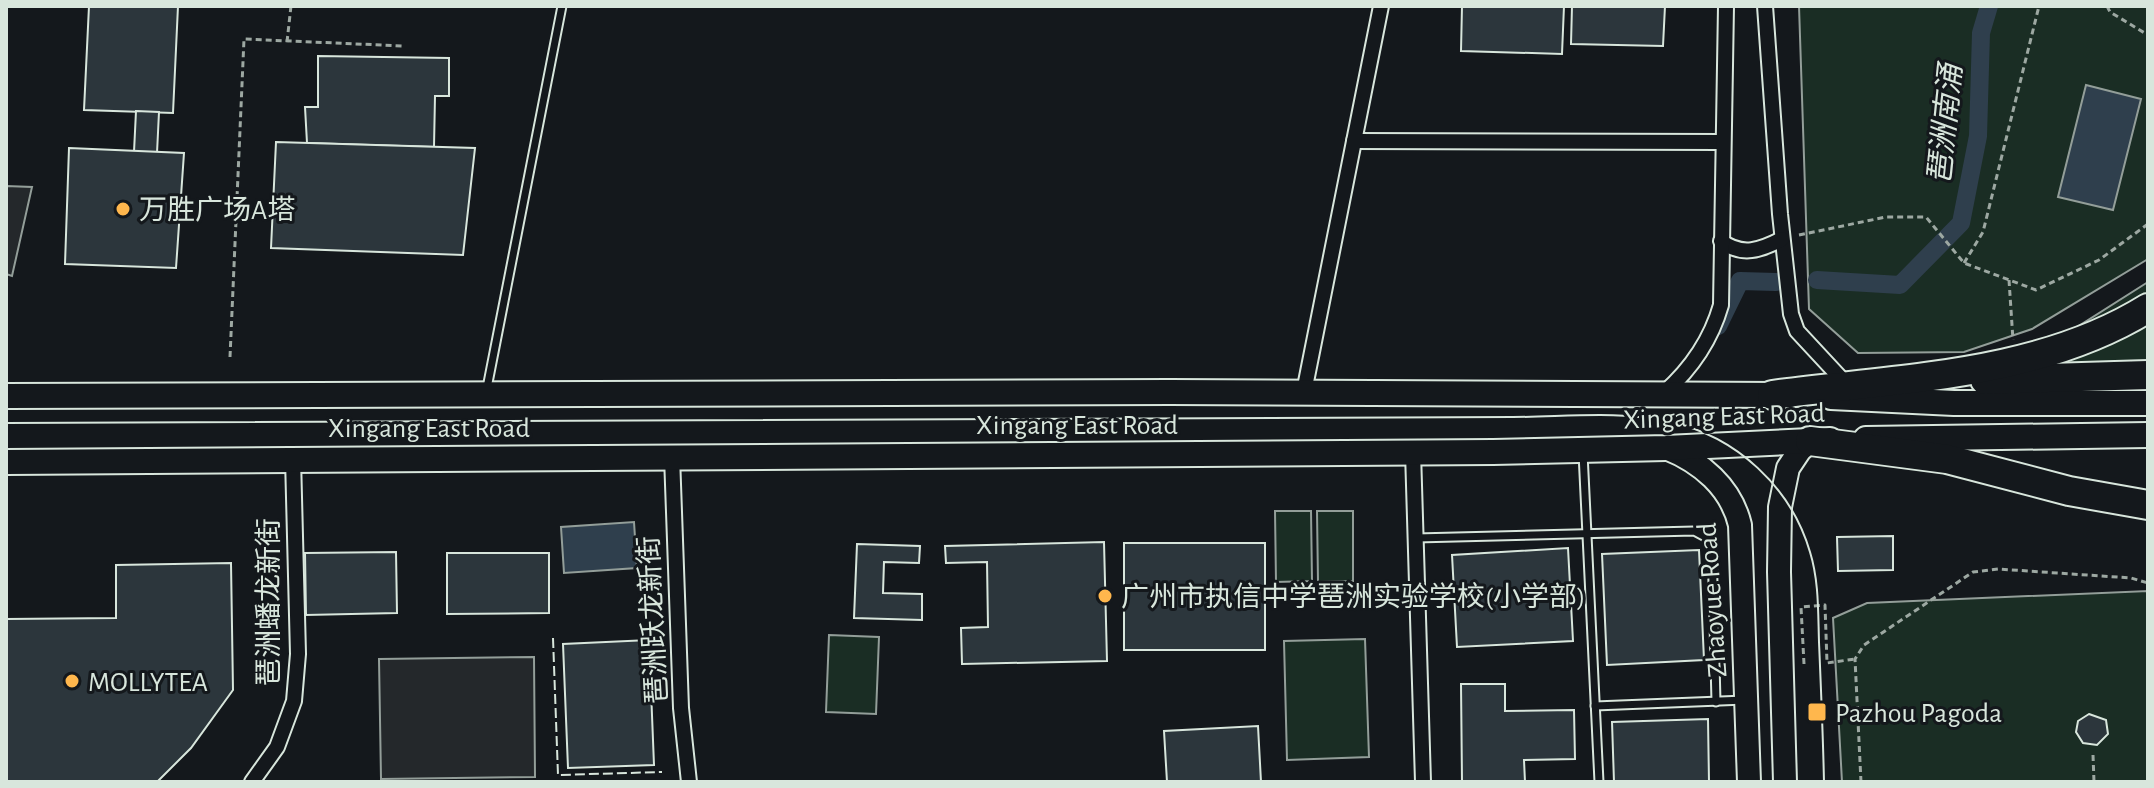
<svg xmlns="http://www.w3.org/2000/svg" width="2154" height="788" viewBox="0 0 2154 788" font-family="'Alegreya Sans','Noto Sans SC',sans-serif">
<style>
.green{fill:#1a2d24;stroke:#939e99;stroke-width:2}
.parking{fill:#24282b;stroke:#939e99;stroke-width:2}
.water{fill:#2f3f4d;stroke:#939e99;stroke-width:2}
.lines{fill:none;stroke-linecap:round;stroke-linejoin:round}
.canal{stroke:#2f3f4d;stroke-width:18}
.building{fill:#2c363c;stroke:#d8e6dc;stroke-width:2}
.lane-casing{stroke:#d8e6dc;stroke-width:11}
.street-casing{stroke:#d8e6dc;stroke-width:18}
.secondary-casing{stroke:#d8e6dc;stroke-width:26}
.primary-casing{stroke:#d8e6dc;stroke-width:28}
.highway-casing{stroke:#d8e6dc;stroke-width:32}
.path{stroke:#9da8a2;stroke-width:3;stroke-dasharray:6 4;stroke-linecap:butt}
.lane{stroke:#14181c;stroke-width:7}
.street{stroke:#14181c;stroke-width:14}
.secondary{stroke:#14181c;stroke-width:22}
.primary{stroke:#14181c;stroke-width:24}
.highway{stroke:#14181c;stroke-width:28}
.tram{stroke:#d8e6dc;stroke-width:2}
.fence{stroke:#d8e6dc;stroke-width:2;stroke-dasharray:10 4;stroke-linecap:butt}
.poi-dot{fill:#ffb74d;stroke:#14181c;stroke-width:3}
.labels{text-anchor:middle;stroke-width:6;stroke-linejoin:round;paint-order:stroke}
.poi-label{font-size:28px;fill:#d8e6dc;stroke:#14181c;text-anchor:start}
.street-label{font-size:28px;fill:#d8e6dc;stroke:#14181c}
.water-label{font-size:30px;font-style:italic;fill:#d8e6dc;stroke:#14181c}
</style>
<rect width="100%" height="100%" fill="#14181c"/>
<g class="green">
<polygon points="1799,6 2148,6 2148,259 2032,329 1964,352 1858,353 1809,309"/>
<polygon points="2148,282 2148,372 2062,368 2052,343"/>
<polygon points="1275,511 1311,511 1312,581 1276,582"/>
<polygon points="1353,511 1353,581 1318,582 1317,511"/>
<polygon points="2148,591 2148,782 1842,782 1833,618 1867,603"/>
<polygon points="829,635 879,637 876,714 826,712"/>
<polygon points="1365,639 1369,757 1287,760 1284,641"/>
</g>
<g class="parking">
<polygon points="6,186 32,187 12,276 6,274"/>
<polygon points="534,657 535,777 381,779 379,659"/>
</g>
<g class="water">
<polygon points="2086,85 2141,99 2113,210 2058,197"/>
<polygon points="634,522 637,568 564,573 561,527"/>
</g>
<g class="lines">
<g class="canal">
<polyline points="1817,280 1900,285 1961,223 1978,136 1981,33 1989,6"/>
<polyline points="1718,326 1740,281 1776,282"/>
</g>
</g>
<g class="building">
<polygon points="89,6 178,6 173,113 84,110"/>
<polygon points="1462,6 1564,6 1562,54 1461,51"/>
<polygon points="1572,6 1665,6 1663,46 1571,44"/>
<polygon points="318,56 449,58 449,96 435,96 434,147 307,143 305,107 318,107"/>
<polygon points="136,111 159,112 157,153 134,152"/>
<polygon points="276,142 475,148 463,255 271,248"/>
<polygon points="69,148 184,153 176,268 65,264"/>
<polygon points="1893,536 1893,570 1838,571 1837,537"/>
<polygon points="1104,542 1107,661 962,664 961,628 988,627 987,562 946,563 945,546"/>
<rect x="1124" y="543" width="141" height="107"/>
<polygon points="857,544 920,546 919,563 884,562 883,593 922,594 922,620 854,618"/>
<polygon points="1568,548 1573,641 1457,647 1452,555"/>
<polygon points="1699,550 1704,660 1607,665 1602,554"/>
<polygon points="396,552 397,613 306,615 305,553"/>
<polygon points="447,553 549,553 549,613 447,614"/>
<polygon points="231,563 233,690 191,748 157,782 6,782 6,619 116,618 116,565"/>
<polygon points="649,640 654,765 568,768 563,644"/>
<polygon points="1461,684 1505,684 1505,711 1574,710 1575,759 1524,760 1525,782 1462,782"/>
<polygon points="2089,714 2106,720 2108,734 2097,745 2083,743 2076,732 2078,721"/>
<polygon points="1708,719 1709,782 1614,782 1612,722"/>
<polygon points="1258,726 1261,782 1167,782 1164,731"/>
</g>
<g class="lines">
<defs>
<g id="lane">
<polyline points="487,388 562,6"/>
<polyline points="1583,453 1599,782"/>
<polyline points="1416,538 1694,531 1707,538 1712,545 1716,702"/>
<polyline points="1595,706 1745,700"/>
</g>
<g id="street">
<polyline points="1765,6 1780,214 1791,314 1797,331 1849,387"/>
<polyline points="1354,141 1722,142"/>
<path d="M1721 241C1742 257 1761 250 1782 239"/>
<polyline points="1304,392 1381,6"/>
<path d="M1664 393C1691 369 1711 340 1721 305L1726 6"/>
<polyline points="1413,452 1423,782"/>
<polyline points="672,456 681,708 689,782"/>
<polyline points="252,782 277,747 294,701 298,654 293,458"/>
</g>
<g id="secondary">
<path d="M1666 448C1701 462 1731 487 1740 525L1749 782"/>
<polyline points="1785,782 1779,572 1780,507 1788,468 1800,450 1810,441"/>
</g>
<g id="primary">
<polyline points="6,396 1170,392 1790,395"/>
<polyline points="1831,397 1954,403 2148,403"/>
<polyline points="1866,439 2148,435"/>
<polyline points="6,462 1493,452 1666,448 1830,440"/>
</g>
<g id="highway">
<polyline points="1985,380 2148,375"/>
<path d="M1772 395C1897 378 2037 377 2148 308"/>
<polyline points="1810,441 1947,459 2069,491 2148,505"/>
</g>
</defs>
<use href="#lane" class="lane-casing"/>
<use href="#street" class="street-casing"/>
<use href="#secondary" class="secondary-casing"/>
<use href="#primary" class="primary-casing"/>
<use href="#highway" class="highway-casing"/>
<g class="path">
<polyline points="2107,6 2110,12 2148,35"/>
<polyline points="287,42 291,6"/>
<polyline points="1799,235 1886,217 1926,217 1964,263 2036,290 2099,260 2148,224"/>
<polyline points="1964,263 1983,232 2039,6"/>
<polyline points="2009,280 2013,340"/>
<polyline points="230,357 244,39 404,46"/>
<polyline points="1804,664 1801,607 1825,605 1827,663 1855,659"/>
<polyline points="2093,755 2094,782"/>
<polyline points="1861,782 1855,659 1864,645 1973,572 1998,569 2131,578 2148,583"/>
</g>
<use href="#lane" class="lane"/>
<use href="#street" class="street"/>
<use href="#secondary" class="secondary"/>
<use href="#primary" class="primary"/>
<use href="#highway" class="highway"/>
<path class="tram" d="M6 423 1513 417C1564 417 1620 410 1670 422 1736 436 1791 487 1810 552 1819 581 1818 612 1819 642 1821 689 1823 735 1824 782"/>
<polyline class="fence" points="553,638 558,775 662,772"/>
</g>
<g class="poi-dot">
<circle cx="123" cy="209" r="8"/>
<circle cx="1105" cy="596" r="8"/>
<circle cx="72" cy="681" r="8"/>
<rect x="1807" y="702" width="20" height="20" rx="4"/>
</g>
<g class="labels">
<g class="poi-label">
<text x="139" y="219">万胜广场A塔</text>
<text x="1121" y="606">广州市执信中学琶洲实验学校(小学部)</text>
<text x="88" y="691">MOLLYTEA</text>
<text x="1835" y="722">Pazhou Pagoda</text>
</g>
<g class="street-label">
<text transform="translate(1724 415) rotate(-2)" y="10">Xingang East Road</text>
<text x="1077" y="434">Xingang East Road</text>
<text x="429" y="437">Xingang East Road</text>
<text transform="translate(1711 600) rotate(-94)" y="10">Zhaoyue Road</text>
<text transform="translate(268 602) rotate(-90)" y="10">琶洲蟠龙新街</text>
<text transform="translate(652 620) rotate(-93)" y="10">琶洲跃龙新街</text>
</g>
<g class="water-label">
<text transform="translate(1945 124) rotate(-84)" y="10">琶洲南涌</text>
</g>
</g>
<rect width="2154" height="788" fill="none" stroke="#d8e6dc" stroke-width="16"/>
</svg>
